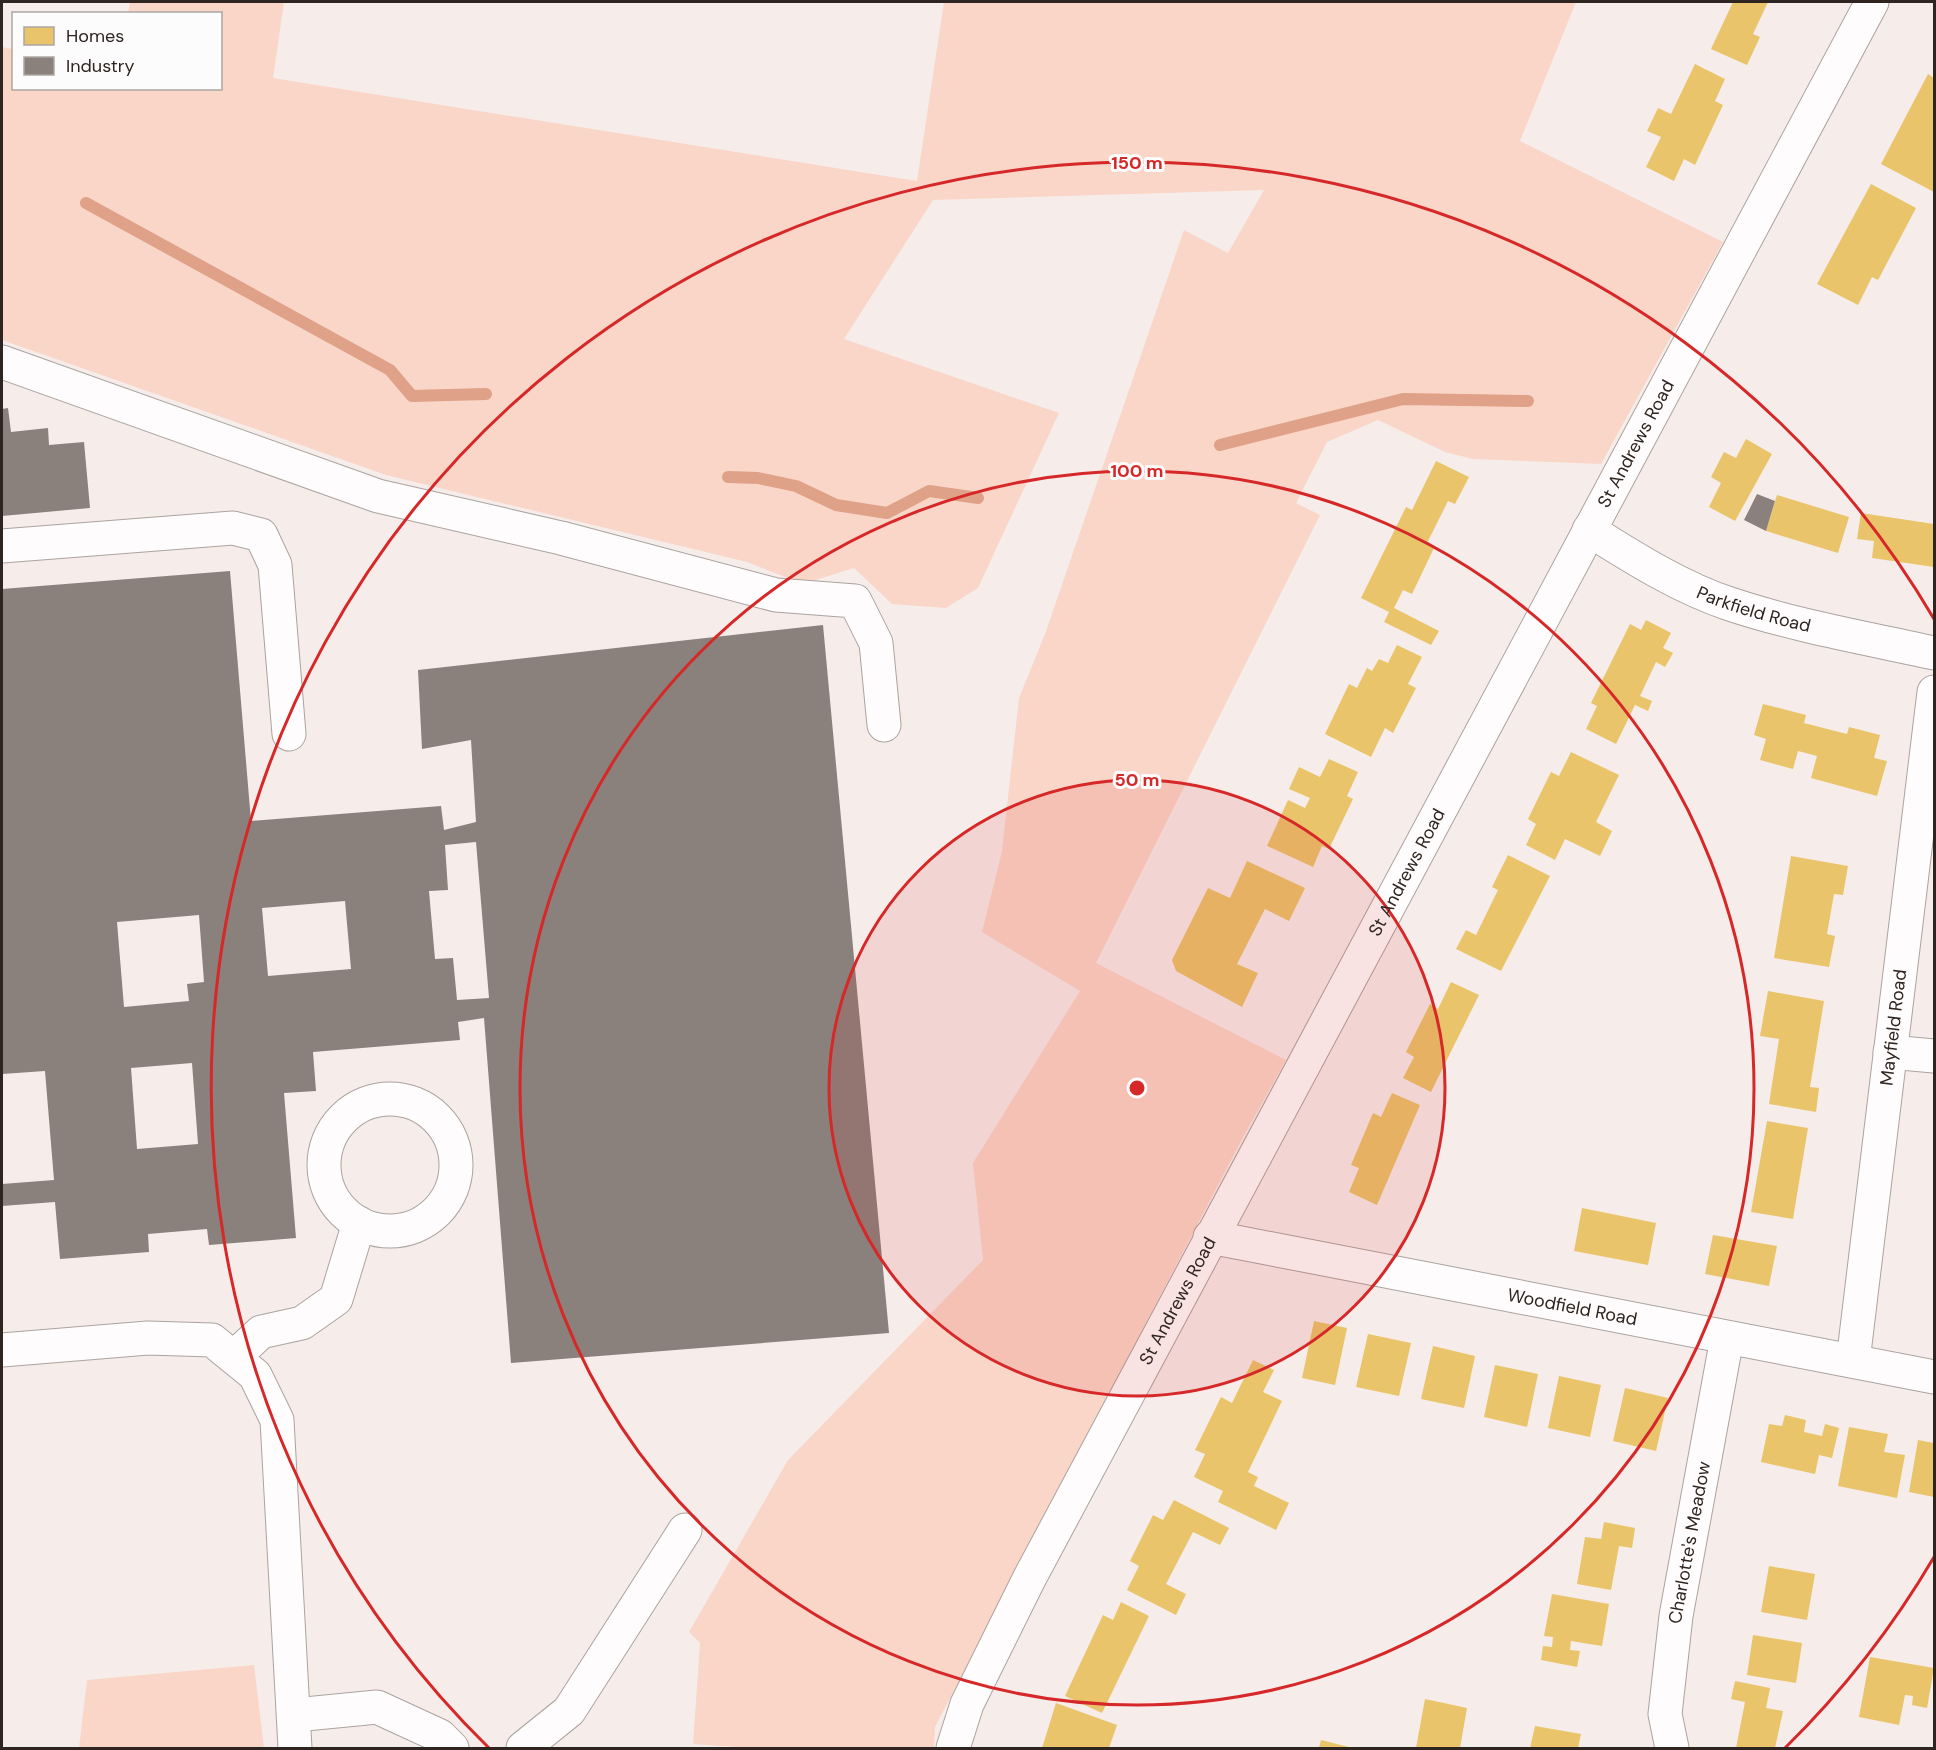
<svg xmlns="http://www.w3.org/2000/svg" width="1936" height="1750" viewBox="0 0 1936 1750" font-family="'DM Sans',sans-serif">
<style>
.green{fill:#f9d6c8}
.homes{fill:#e9c46a}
.industry{fill:#8a817c;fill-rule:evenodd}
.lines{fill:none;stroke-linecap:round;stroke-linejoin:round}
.stream{stroke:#dfa187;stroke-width:12}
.minor-casing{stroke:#aba39f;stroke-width:35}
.minor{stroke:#fefcfc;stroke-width:33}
.ring{fill:none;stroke:#d62828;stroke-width:3}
.labels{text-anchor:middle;stroke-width:6;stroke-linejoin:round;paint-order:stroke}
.street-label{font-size:18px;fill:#2e2420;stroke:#fcfcfc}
.centre{fill:#d62828;stroke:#fcfcfc;stroke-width:3}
.ring-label{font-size:18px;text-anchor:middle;font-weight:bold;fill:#d62828;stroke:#fcfcfc;stroke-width:6;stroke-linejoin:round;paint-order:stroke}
</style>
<rect width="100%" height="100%" fill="#f6edea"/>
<g class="green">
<polygon points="130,2 284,2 273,78 917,181 944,2 1576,2 1520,141 1723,242 1601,464 1473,459 1445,452 1378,420 1327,442 1296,503 1320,515 1096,963 1286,1060 1243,1137 935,1727 934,1748 752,1748 693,1744 700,1643 689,1632 788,1460 983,1260 973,1163 1080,991 982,932 1002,851 1019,698 1045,634 1184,230 1228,253 1264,190 933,200 844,339 1059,413 978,588 946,608 892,604 854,568 803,584 747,562 386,475 2,340 2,47 13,49 14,88 220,88 220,14 128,13"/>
<polygon points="254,1665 264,1748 79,1748 87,1680"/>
</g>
<g class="homes">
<polygon points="1733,2 1768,2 1753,34 1760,37 1747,65 1711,49"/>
<polygon points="1695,64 1725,79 1715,101 1723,105 1695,165 1684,159 1674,181 1646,167 1661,137 1647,131 1658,108 1671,114"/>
<polygon points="1928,74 1934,78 1934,192 1881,164"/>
<polygon points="1871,184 1916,208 1878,280 1872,277 1858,305 1817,284"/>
<polygon points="1746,439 1772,454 1735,521 1709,507 1721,483 1711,477 1724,452 1736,458"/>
<polygon points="1436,461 1469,477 1455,504 1448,501 1427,543 1434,548 1412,594 1403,590 1394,608 1439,631 1431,645 1384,622 1389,612 1361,598 1406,507 1412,510"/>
<polygon points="1777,495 1849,517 1838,553 1766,531"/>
<polygon points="1861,513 1934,524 1934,567 1872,558 1874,541 1857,539"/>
<polygon points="1646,620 1671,633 1663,648 1673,653 1665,667 1656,662 1640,696 1652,701 1648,711 1635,705 1616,744 1586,729 1597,706 1591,703 1630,624 1641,630"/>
<polygon points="1397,645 1422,657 1408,684 1416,688 1393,733 1385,728 1371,757 1325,734 1349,684 1357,688 1367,668 1372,671 1379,659 1388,663"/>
<polygon points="1763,704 1806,715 1804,723 1847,734 1849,727 1880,735 1874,758 1887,761 1877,796 1811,778 1817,756 1798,751 1793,769 1760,760 1766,739 1754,735"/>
<polygon points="1571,752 1619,775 1596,822 1612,831 1600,856 1565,839 1555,860 1526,845 1536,824 1528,819 1551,772 1559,776"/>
<polygon points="1329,759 1358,772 1347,796 1353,799 1329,849 1322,846 1313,867 1267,846 1288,800 1305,808 1310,798 1289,789 1299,767 1320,777"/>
<polygon points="1508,855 1550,876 1501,971 1456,949 1466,930 1476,935 1498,890 1492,887"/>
<polygon points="1791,856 1848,866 1843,895 1834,894 1827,934 1835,936 1829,967 1774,958"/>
<polygon points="1247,861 1305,888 1289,921 1265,909 1237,964 1258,973 1242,1007 1176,971 1172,960 1208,888 1230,898"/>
<polygon points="1451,982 1479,995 1431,1092 1403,1078 1414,1057 1406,1052 1430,1004 1438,1009"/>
<polygon points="1768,991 1824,1001 1810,1087 1819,1088 1816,1112 1769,1104 1779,1039 1760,1036"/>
<polygon points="1392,1093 1420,1105 1377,1205 1349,1192 1359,1168 1351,1165 1373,1113 1381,1117"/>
<polygon points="1767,1121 1808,1128 1793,1219 1751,1212"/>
<polygon points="1582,1208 1656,1223 1648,1265 1574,1251"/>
<polygon points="1713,1235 1777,1246 1769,1286 1705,1274"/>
<polygon points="1314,1321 1347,1328 1335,1385 1302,1378"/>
<polygon points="1368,1334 1411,1343 1399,1396 1356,1387"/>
<polygon points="1433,1346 1475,1356 1464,1408 1421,1399"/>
<polygon points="1253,1360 1274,1370 1263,1392 1282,1401 1248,1472 1258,1477 1254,1486 1289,1503 1276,1530 1218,1502 1223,1491 1194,1477 1205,1454 1195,1450 1221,1397 1232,1403"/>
<polygon points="1495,1365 1538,1374 1527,1427 1484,1417"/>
<polygon points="1559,1376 1601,1385 1590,1437 1548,1428"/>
<polygon points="1625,1388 1668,1398 1656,1451 1613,1441"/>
<polygon points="1785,1415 1806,1420 1804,1432 1822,1436 1825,1424 1839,1428 1832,1458 1819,1455 1815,1474 1761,1462 1769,1424 1782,1426"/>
<polygon points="1849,1427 1888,1434 1884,1452 1905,1455 1897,1498 1838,1486"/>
<polygon points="1918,1440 1934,1443 1934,1497 1909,1492"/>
<polygon points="1174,1500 1229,1528 1220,1545 1193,1532 1166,1584 1186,1594 1176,1615 1127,1590 1139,1566 1130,1561 1153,1515 1163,1520"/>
<polygon points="1604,1522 1635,1528 1632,1548 1619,1546 1611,1590 1577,1584 1585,1537 1601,1539"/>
<polygon points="1769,1566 1815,1574 1807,1620 1761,1612"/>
<polygon points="1552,1594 1609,1604 1602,1646 1571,1641 1570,1650 1580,1651 1577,1667 1541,1660 1543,1646 1552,1647 1553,1637 1544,1636"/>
<polygon points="1121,1602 1149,1616 1102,1713 1065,1696 1103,1615 1113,1620"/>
<polygon points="1753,1635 1802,1643 1796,1683 1747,1675"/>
<polygon points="1870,1657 1934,1668 1927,1708 1912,1705 1913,1696 1905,1695 1899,1725 1859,1717"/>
<polygon points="1735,1681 1770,1688 1766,1708 1783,1711 1775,1748 1736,1748 1745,1702 1731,1699"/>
<polygon points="1425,1699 1467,1708 1460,1748 1416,1748"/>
<polygon points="1056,1703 1117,1725 1109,1748 1042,1748"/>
<polygon points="1535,1726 1581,1734 1578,1748 1530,1748"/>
<polygon points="1321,1740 1353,1748 1319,1748"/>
</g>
<g class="industry">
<polygon points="8,408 11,432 48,428 49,445 84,442 90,508 2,516 2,409"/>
<polygon points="1757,494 1775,501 1766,531 1744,520"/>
<path d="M230 571 251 821 441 806 444 830 476 822 471 740 422 749 418 670 823 625 889 1333 511 1363 484 1018 458 1022 460 1040 313 1052 316 1091 284 1093 296 1238 209 1245 207 1229 148 1234 149 1252 60 1259 55 1202 2 1206V1184L54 1180 45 1071 2 1074V589ZM476 842 489 998 457 1000 453 958 435 959 429 891 448 890 445 845ZM345 901 351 969 268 976 262 908ZM199 915 204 982 187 984 189 1001 124 1007 117 922ZM192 1063 198 1144 137 1149 131 1068Z"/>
</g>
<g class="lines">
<g class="stream">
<polyline points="86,203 390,370 412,396 486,394"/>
<polyline points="1220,445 1403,399 1528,401"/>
<polyline points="728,477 758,478 796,486 836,505 887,513 929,491 978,498"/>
</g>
<defs>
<g id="minor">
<polyline points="2,362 378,496 561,538 776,595 855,601 876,643 884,725"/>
<path id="s1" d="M1589 530C1632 557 1681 588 1730 604 1796 626 1866 638 1934 653"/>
<polyline points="2,546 233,528 261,535 275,565 289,734"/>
<polyline points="1890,1052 1934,1056"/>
<circle cx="390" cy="1165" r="66"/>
<path id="s2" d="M1210 1237 1934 1377"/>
<polyline points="2,1350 148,1338 212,1340 255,1375 277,1420 295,1748"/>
<polyline points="234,1357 261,1332 302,1323 336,1299 359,1223"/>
<path id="s3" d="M1853 1361 1934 692"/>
<polyline points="295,1715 377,1707 440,1736 452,1748"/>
<polyline points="523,1748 569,1711 685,1530"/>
<path id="s4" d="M953 1748 967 1704 1029 1579 1872 2"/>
<path id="s5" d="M1672 1748 1665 1714 1676 1616 1727 1338"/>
</g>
</defs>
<use href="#minor" class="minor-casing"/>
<use href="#minor" class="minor"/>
</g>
<circle cx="1137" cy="1088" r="308" fill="#d62828" fill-opacity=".12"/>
<g class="ring">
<circle cx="1137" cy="1088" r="308"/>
<circle cx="1137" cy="1088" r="617"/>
<path d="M1934 1557A925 925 0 0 1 1785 1748M489 1748A925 925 0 1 1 1934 619"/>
</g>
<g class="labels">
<g class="street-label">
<text dy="6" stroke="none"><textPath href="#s4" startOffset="1473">St Andrews Road</textPath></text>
<text dy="6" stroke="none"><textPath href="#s1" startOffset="184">Parkfield Road</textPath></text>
<text dy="6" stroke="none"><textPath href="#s4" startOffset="987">St Andrews Road</textPath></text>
<text dy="6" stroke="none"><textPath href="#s3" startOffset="336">Mayfield Road</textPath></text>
<text dy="6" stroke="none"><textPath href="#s4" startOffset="501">St Andrews Road</textPath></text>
<text dy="6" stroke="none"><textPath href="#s2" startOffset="369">Woodfield Road</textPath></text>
<text dy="6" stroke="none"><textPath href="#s5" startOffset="208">Charlotte's Meadow</textPath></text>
</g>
</g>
<circle cx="1137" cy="1088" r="9" class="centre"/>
<g class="ring-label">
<text x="1137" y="169">150 m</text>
<text x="1137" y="477">100 m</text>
<text x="1137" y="786">50 m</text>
</g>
<rect width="1936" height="1750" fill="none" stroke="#2e2420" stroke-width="6"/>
<rect x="12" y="12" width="210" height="78" fill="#fcfcfc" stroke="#aaa6a4" stroke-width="1.5"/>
<rect x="24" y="27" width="30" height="18" fill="#e9c46a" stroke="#aaa6a4" stroke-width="1.5"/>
<text x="66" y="42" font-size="18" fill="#2e2420">Homes</text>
<rect x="24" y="57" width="30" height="18" fill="#8a817c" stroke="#aaa6a4" stroke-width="1.5"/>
<text x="66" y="72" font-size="18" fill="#2e2420">Industry</text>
</svg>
